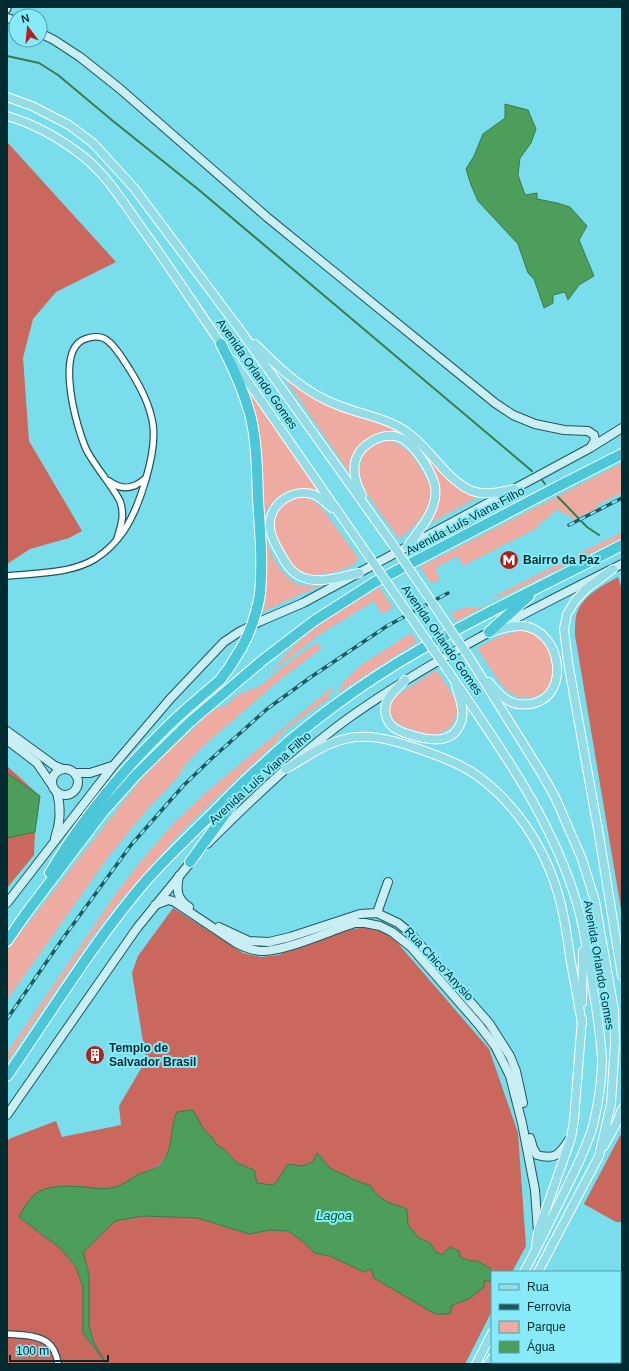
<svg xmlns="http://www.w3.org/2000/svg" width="629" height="1371" viewBox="0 0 629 1371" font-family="Helvetica,sans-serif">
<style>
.green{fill:#edaba2}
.forest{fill:#ca685d}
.water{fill:#4d9e5b;stroke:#367c4e}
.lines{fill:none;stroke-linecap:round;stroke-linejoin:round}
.stream{stroke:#367c4e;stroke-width:2}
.street-casing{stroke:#21575f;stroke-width:8}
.secondary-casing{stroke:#21575f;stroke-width:10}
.primary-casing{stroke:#fff;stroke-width:10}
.highway-casing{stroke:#fff;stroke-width:12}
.street{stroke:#fff;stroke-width:5.5}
.secondary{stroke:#c9eef3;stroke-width:8}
.primary{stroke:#94dde7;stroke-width:8}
.highway{stroke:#4cc7d7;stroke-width:10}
.rail-casing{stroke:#1f5960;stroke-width:3.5}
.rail{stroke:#87eaf9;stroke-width:2;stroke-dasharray:6;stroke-linecap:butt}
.primary-bridge-casing{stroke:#fff;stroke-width:10;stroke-linecap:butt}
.highway-bridge-casing{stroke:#fff;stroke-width:12;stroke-linecap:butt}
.primary-bridge{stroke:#94dde7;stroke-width:8}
.highway-bridge{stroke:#4cc7d7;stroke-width:10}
.labels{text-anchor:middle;stroke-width:4;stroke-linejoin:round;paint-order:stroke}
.street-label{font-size:12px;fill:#002c31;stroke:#87eaf9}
.poi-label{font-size:12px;font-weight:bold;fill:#002c31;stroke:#87eaf9;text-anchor:start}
.water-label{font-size:13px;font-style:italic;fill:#016223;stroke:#87eaf9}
</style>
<rect width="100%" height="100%" fill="#79ddeb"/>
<g class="green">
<polygon points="282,374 404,434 480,496 429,524 439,487 404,437 365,442 351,475"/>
<path d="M246 387 320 494C304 488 290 486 277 498 272 503 267 508 265 515 260 537 277 574 297 584 304 587 312 586 319 586L262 612 265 604 266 580 261 472C262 443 253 415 246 387Z"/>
<path d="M391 441C404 445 411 453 418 464 422 471 427 479 430 486 437 506 413 528 399 539 388 523 374 506 365 490 356 474 358 450 378 443 382 442 387 442 391 441Z"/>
<path d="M622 463V493L597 505 598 508 572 520 569 514 565 515 558 509C550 516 542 521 535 529L463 566 458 556 435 568 439 577 438 581 431 583 420 567 380 588 393 608 382 614 374 601 314 638 321 649 282 678 201 748 185 765 178 777 151 805 109 856 7 1000V950L138 783 169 751 213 710 226 705 237 695 260 686 296 657 317 643 314 639 270 673C282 659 294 645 309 633 331 616 355 602 379 588Z"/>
<path d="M302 497 314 501 323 509 359 559C354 566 346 568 338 571 328 574 309 578 299 571 285 561 270 532 276 514 279 502 291 498 302 497Z"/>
<polygon points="622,532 622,538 506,595 417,642 318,706 284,731 273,745 182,831 120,901 92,937 7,1062 7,1053 117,892 141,861 174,823 209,790 335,685 326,701 337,694 345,680 360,666 411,633 417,642 456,621 451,613 464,608 479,608 504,596 493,597"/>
<polygon points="526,629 537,633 547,641 553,665 553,682 545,692 532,698 520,698 507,691 498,680 477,648 500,636"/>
<path d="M436 670C446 683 453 694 459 709 457 714 455 722 451 726 447 731 438 734 432 735 427 735 421 732 417 731 401 727 381 718 393 698Z"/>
</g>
<g class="forest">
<polygon points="7,142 116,262 56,292 33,319 23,358 29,441 82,531 69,538 30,549 7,564"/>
<path d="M618 577 622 590V915L575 635C575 629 575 622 576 616 581 596 602 586 618 577Z"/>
<polygon points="7,766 40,796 35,832 34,855 7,888"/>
<path d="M173 908 243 953 261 957 278 955 348 930 360 928H372L383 932 395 940 489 1049 518 1133 526 1246 512 1272H492V1278L490 1268 477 1261H470L460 1257 450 1247 442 1255 436 1252 430 1243 419 1238 414 1232 408 1225 407 1209 387 1202 376 1194 371 1186 357 1181 330 1168 317 1153 313 1162 302 1166 288 1164 276 1183 272 1186 257 1183 254 1170 237 1163 224 1149 217 1145 213 1139 203 1128 197 1121 196 1115 174 1118C173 1132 172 1145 165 1157 157 1170 150 1169 138 1175 134 1177 131 1180 128 1182 115 1189 100 1190 86 1187L19 1217 60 1248 76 1267 83 1287V1333L104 1361 93 1341 89 1326V1274L83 1252 115 1221 143 1216 198 1218 249 1234 270 1230 288 1231 302 1241 315 1253 330 1256 364 1272 371 1269 452 1305 469 1299 484 1281H492V1311L465 1364H7V1141L11 1138 56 1121 62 1137 121 1125 119 1106 146 1060 132 973 138 956Z"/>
<polygon points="622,1132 622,1222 616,1222 584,1204"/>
</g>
<g class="water">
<polygon points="505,104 528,110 536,129 531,143 520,158 518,175 525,195 537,193 537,199 557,203 570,207 587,226 579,240 594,276 579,285 568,300 565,292 553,295 553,303 544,308 534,279 528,273 518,244 478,201 471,185 466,169 474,156 483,134 505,118"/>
<polygon points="7,773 40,796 35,832 7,838"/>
<path d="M193 1110 203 1128 213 1139 217 1145 224 1149 237 1163 254 1170 257 1183 272 1185 276 1183 288 1164 302 1166 313 1162 317 1153 330 1168 357 1181 371 1186 376 1194 387 1202 407 1209 408 1225 414 1232 419 1238 430 1243 436 1252 442 1255 450 1247 459 1251 460 1257 470 1261H477L490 1268 492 1281H484V1287L469 1299 452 1305 450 1314H435L374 1278 371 1269 364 1272 330 1256 315 1253 302 1241 288 1231 270 1230 249 1234 198 1218 143 1216 115 1221 83 1252 89 1274V1326L93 1341 106 1363 83 1333V1287L76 1267 60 1248 19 1217C24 1208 30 1196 40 1191 52 1185 71 1186 85 1187 96 1188 104 1190 115 1187 124 1185 131 1178 139 1174 147 1171 155 1170 161 1164 175 1147 169 1130 177 1112Z"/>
</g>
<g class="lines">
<g class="stream">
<polyline points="7,56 39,63 58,75 113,121 199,190 532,471"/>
<polyline points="542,480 545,484"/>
<polyline points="558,497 587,527 599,535"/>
</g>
<defs>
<g id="street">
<polyline points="7,10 8,7"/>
<path d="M109 481C122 491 134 489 146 478"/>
<path d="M7 576C36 573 70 574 95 559 106 552 116 542 123 532 139 509 157 453 153 425 150 405 141 388 130 370 124 361 117 348 108 341 102 336 93 336 85 339 54 350 77 430 87 451 97 469 111 484 120 501 125 515 121 526 117 539"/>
<path d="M7 1334C12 1334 18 1335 23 1335 43 1337 55 1342 58 1364"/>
</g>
<g id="secondary">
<polyline points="7,18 16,21"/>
<polyline points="40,33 54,40 80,57 119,88 268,218 495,403 513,415 535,424 564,430 588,431 594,435 595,440 591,447"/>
<polyline points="7,731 55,766 63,769"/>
<polyline points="7,740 37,763 52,785"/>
<circle cx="65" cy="782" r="13"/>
<polyline points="75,773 90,773 112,766"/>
<path d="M55 838C61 822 61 808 57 792"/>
<path d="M207 844C252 799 299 754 350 717 435 657 529 611 622 564"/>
<path d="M179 876C176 890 177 899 189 907"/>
<polyline points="7,903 113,766 170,699 224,642 239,632 261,621 303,603 514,489 590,448 622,428"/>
<path d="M155 905 168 900 173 901 236 943C243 947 252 950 260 951 282 952 323 934 346 926L355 923H365L380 926 392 932 411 947 479 1025 495 1046 510 1076 522 1123 535 1190 538 1232"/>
<polyline points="377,913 388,882"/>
<polyline points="219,927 249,941 269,942 290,937 360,914 377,913 398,923 408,931 438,965 489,1023 510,1056 516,1071 523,1103"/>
<polyline points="7,1115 137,928 194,858"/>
<path d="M530 1138 533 1148 537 1155C555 1160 559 1155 569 1140"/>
</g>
<g id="primary">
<polyline points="7,97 32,106 69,125 93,143 134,188 240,330 391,542"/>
<path d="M7 116C35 124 61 139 84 157 106 175 122 200 138 223 168 264 195 306 224 348"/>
<path d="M255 344C280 369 306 394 340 406 363 415 387 418 407 432 431 449 446 480 472 491 486 496 500 492 514 489"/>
<polyline points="233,360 368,555"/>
<path d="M362 495C357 486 353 473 355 462 359 445 381 432 398 437 413 441 429 468 434 482 436 489 436 498 433 506 429 520 416 534 407 547"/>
<path d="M332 508C327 504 321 498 315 495 293 487 268 504 270 528 271 538 277 548 282 556 288 568 295 576 308 579 324 583 343 576 359 573"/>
<polyline points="613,569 586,589 575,601 567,614 564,629 568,662 599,835 622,976"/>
<path d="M489 633C499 630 511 625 522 626 562 629 572 698 530 704 522 705 516 705 509 701 501 697 495 689 489 682"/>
<polyline points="469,657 542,774 555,797 582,859 595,901 614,1010 615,1042 611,1104 599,1156 538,1272"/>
<path d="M446 668C494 739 546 809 573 891 584 923 588 956 593 988 597 1012 601 1036 602 1060 602 1082 598 1105 593 1126 585 1152 572 1177 560 1201 548 1225 537 1249 524 1272"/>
<path d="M405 680C399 687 389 694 386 704 384 711 386 721 392 726 397 731 405 733 411 735 431 741 455 745 462 719 464 708 459 696 456 686"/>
<path d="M286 769C305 758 324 744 345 739 368 733 392 740 413 747 436 755 460 763 479 777 514 803 541 842 555 884 564 910 567 936 571 963 575 983 578 1003 582 1023"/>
<polyline points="582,1003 583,951"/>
<polyline points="604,1146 617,1122 622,1109"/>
<polyline points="536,1245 538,1232 571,1138 574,1120 582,1019"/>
<polyline points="476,1364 492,1333"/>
<polyline points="488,1364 492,1358"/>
</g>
<g id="highway">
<path d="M221 344C233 367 243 389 250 414 257 441 257 472 258 499 260 530 263 562 260 594"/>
<polyline points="489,632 529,596"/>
<polyline points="190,862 241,792"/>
<path d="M50 873C82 819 121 772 166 728 183 711 202 696 220 680L229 668 242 647"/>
<polyline points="7,941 25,915 103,812 136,775 190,722 263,660 314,621 375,582 561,485 622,454"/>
<path d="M7 1076C52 1011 93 943 144 883 165 859 188 837 211 815 227 799 242 783 259 768 304 726 362 683 416 652 483 613 553 581 622 545"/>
</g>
</defs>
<use href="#street" class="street-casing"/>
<use href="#secondary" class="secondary-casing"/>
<use href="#primary" class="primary-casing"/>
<use href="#highway" class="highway-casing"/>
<use href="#street" class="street"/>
<use href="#secondary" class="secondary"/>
<use href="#primary" class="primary"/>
<use href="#highway" class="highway"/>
<defs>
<g id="rail">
<polyline points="569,525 622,498"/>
<polyline points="7,1019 61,941 131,845 183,786 210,760 267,709 311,677 387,626 448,593"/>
</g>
</defs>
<use href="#rail" class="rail-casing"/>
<use href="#rail" class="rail"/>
<defs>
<g id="primary-bridge">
<polyline points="391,542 469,657"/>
<polyline points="368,555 446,668"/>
</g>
<path id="highway-bridge" d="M242 647C251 630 257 613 260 594"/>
</defs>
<use href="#primary-bridge" class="primary-bridge-casing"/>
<use href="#highway-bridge" class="highway-bridge-casing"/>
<use href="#primary-bridge" class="primary-bridge"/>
<use href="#highway-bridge" class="highway-bridge"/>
</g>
<defs>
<symbol id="metro-disc" viewBox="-11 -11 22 22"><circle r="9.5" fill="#b0201d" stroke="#87eaf9"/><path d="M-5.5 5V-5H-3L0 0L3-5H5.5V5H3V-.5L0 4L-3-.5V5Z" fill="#fff"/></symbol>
<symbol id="building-disc" viewBox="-11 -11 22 22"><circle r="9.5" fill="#b0201d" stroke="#87eaf9"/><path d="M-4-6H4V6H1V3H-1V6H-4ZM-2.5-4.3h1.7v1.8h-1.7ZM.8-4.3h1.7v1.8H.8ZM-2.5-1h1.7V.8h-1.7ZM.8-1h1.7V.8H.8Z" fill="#fff"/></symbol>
</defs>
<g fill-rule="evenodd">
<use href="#metro-disc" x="498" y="549" width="22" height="22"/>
<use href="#building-disc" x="84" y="1044" width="22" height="22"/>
</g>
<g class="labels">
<g class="street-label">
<text transform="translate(257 374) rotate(55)" y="4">Avenida Orlando Gomes</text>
<text transform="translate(465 521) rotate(-28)" y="4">Avenida Luís Viana Filho</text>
<text transform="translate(442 640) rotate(55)" y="4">Avenida Orlando Gomes</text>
<text transform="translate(260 778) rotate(-42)" y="4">Avenida Luís Viana Filho</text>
<text transform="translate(439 964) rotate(47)" y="4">Rua Chico Anysio</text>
<text transform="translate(599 965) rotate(80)" y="4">Avenida Orlando Gomes</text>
</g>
<g class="poi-label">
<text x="523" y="564">Bairro da Paz</text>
<text x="109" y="1052">Templo de<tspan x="109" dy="14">Salvador Brasil</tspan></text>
</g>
<g class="water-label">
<text x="334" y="1220">Lagoa</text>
</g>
</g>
<rect width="629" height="1371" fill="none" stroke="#002c31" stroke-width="16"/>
<rect x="491" y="1271" width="130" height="92" fill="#87eaf9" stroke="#519ea9"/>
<rect x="499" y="1284" width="20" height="6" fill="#94dde7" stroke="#519ea9"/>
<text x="527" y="1291" font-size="12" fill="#002c31">Rua</text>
<rect x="499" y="1304" width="20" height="6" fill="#1f5960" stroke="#519ea9"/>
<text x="527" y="1311" font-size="12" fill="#002c31">Ferrovia</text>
<rect x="499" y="1321" width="20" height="12" fill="#edaba2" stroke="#519ea9"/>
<text x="527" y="1331" font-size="12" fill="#002c31">Parque</text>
<rect x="499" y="1341" width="20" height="12" fill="#4d9e5b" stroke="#519ea9"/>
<text x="527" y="1351" font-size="12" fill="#002c31">Água</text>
<g transform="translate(28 28) rotate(344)"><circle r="19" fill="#87eaf9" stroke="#519ea9"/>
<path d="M0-3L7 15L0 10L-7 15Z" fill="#b0201d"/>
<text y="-6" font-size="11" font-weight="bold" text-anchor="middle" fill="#002c31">N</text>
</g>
<path d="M10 1355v6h98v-6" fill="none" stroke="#002c31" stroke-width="2"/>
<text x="16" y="1355" font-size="12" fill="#002c31" stroke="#87eaf9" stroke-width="3" paint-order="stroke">100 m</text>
</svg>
